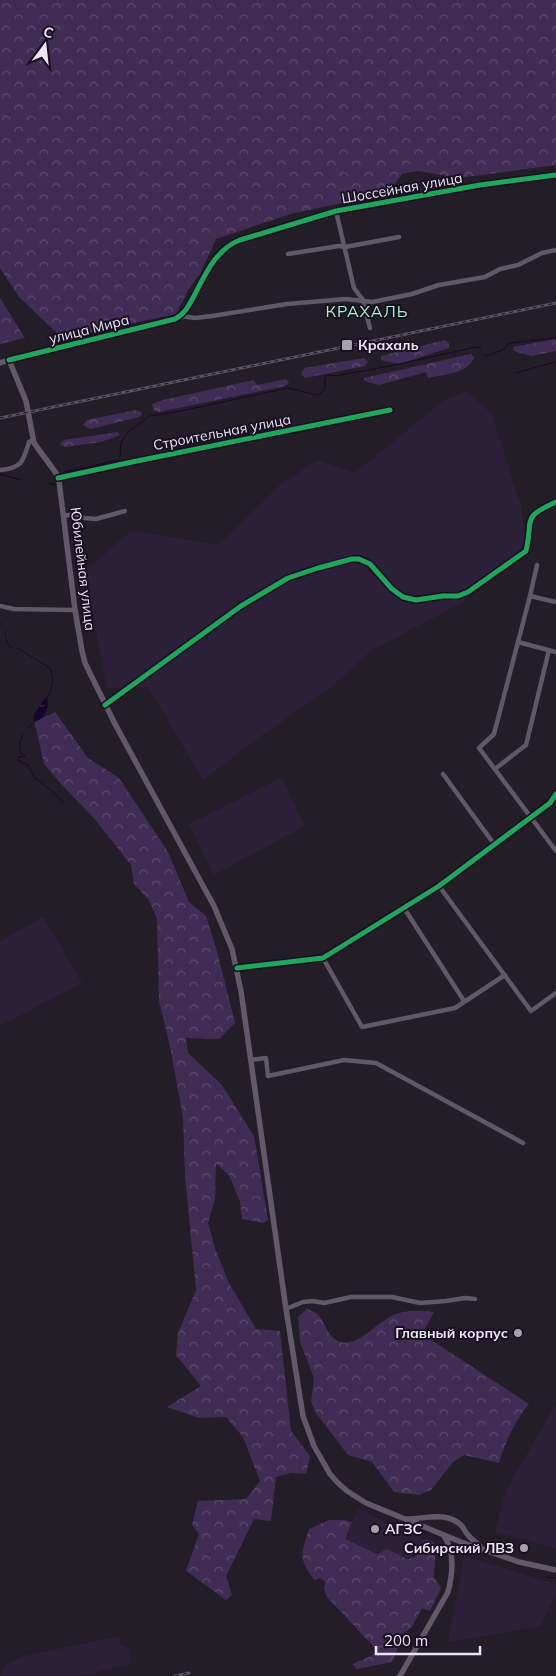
<svg xmlns="http://www.w3.org/2000/svg" width="556" height="1676" viewBox="0 0 556 1676" font-family="Mulish,sans-serif">
<style>
.built{fill:#2b2037}
.forest{fill:url(#forest-crowns)}
.water{fill:url(#water-ripples)}
.lines{fill:none;stroke-linecap:round;stroke-linejoin:round}
.stream{stroke:#1a042b;stroke-width:1}
.minor{stroke:#5f5867;stroke-width:4.5}
.major{stroke:#62586a;stroke-width:5.5}
.rail-casing{stroke:#59545f;stroke-width:3}
.rail{stroke:#191022;stroke-width:1;stroke-dasharray:4;stroke-linecap:butt}
.cycleway-casing{stroke:#191022;stroke-width:8}
.cycleway{stroke:#20a55d;stroke-width:5}
.poi-dot{fill:#a6a0ac;stroke:#191022;stroke-width:2}
.labels{text-anchor:middle;stroke-width:4;stroke-linejoin:round;paint-order:stroke}
.street-label{font-size:14px;fill:#ece6f3;stroke:#191022}
.poi-label{font-size:14px;font-weight:bold;fill:#ece6f3;stroke:#191022;text-anchor:start}
.quarter-label{font-size:16px;letter-spacing:1px;fill:#a8f4c4;stroke:#191022}
</style>
<defs>
<pattern id="forest-crowns" width="20" height="18" patternUnits="userSpaceOnUse" patternTransform="scale(1.25)"><rect width="20" height="18" fill="#412c56"/><path d="M2 6a3 3 0 1 1 6 0M12 15a3 3 0 1 1 6 0" fill="none" stroke="#5d4b6f"/></pattern>
<pattern id="water-ripples" width="26" height="14" patternUnits="userSpaceOnUse" patternTransform="scale(1.25)"><rect width="26" height="14" fill="#1a042b"/><path d="M2 4q2-2 4 0t4 0M15 11q2-2 4 0t4 0" fill="none" stroke="#3b294a"/></pattern>
</defs>
<rect width="100%" height="100%" fill="#231d28"/>
<g class="built">
<polygon points="467,391 492,414 521,506 526,553 458,605 372,650 330,688 261,736 203,780 148,687 107,688 85,571 131,531 219,545 280,485 318,460 355,473 444,400"/>
<polygon points="282,777 305,826 214,875 189,824"/>
<polygon points="43,917 82,983 0,1026 0,941"/>
<polygon points="556,1404 556,1548 495,1532 506,1490"/>
<polygon points="358,1509 419,1536 423,1540 419,1553 414,1558 407,1559 387,1549 377,1554 345,1539"/>
<polygon points="464,1556 556,1584 556,1593 541,1626 448,1642"/>
<polygon points="119,1636 121,1645 129,1648 132,1663 81,1676 0,1676 5,1665 24,1656"/>
</g>
<g class="forest">
<polygon points="0,0 556,0 556,165 459,178 418,171 402,174 388,193 291,214 216,239 200,274 190,287 176,314 69,337 57,333 19,297 0,268"/>
<polygon points="0,298 25,338 0,344"/>
<polygon points="556,339 556,351 531,356 514,351 513,347"/>
<polygon points="445,340 449,343 449,348 399,364 381,360 381,356"/>
<path d="M471 354 474 358C467 374 444 374 428 378L426 372 379 385 364 381V378Z"/>
<polygon points="364,358 368,362 365,366 305,378 301,374 304,368"/>
<polygon points="286,379 289,383 285,386 159,412 154,411 152,404 163,400 254,380 257,385"/>
<polygon points="136,410 141,412 142,415 139,417 90,429 83,425 87,420"/>
<polygon points="118,432 120,435 101,442 65,447 60,444 64,440"/>
<polygon points="55,712 88,758 119,778 168,852 189,902 206,916 217,951 235,1023 219,1039 186,1038 188,1053 222,1085 254,1136 268,1220 263,1223 242,1219 240,1202 229,1175 216,1164 215,1199 208,1223 216,1251 229,1283 256,1329 280,1331 291,1431 310,1456 306,1474 291,1473 276,1477 271,1521 254,1519 226,1576 232,1595 226,1600 186,1571 199,1534 192,1525 198,1501 246,1499 260,1481 243,1437 226,1417 199,1418 167,1407 201,1386 176,1355 178,1333 196,1290 185,1175 183,1118 170,1046 159,1001 157,919 149,900 134,884 131,865 93,817 62,785 44,764 34,720 41,719"/>
<path d="M307 1309C310 1310 315 1312 317 1314 326 1322 326 1335 338 1341 357 1350 378 1320 396 1314 409 1310 420 1310 434 1312L422 1334 529 1404C514 1422 506 1441 499 1463L464 1455 453 1462 431 1490 419 1495 394 1492 372 1462 348 1455 316 1413 311 1402 314 1378 300 1342 298 1317Z"/>
<path d="M329 1520H344L352 1522 345 1539 377 1554 387 1549 407 1559 414 1558 419 1553 423 1540H431L436 1545 434 1577 441 1588 430 1611 422 1608 412 1627 399 1637 397 1650 392 1662 357 1669 352 1664 373 1655 376 1649 327 1597 324 1589 325 1582 320 1578 314 1580C298 1557 301 1555 309 1529Z"/>
</g>
<path class="water" d="M45 698H47C50 708 44 720 34 722L33 716Z"/>
<g class="lines">
<g class="stream">
<polyline points="484,354 487,356 505,349 508,344 510,343 556,338"/>
<polyline points="515,373 556,362"/>
<polyline points="64,472 118,460 120,456 121,443 128,432 150,416 176,412 288,388 317,395 320,394 325,388 325,378 328,375 336,376 390,366 476,347 480,348 482,350"/>
<polyline points="0,474 21,480"/>
<polyline points="49,483 56,485"/>
<polyline points="0,623 2,625"/>
<polyline points="5,632 7,643 11,647"/>
<path d="M17 648 50 668C54 678 53 688 47 698"/>
<polyline points="29,727 34,722"/>
<path d="M23 734C20 741 18 746 21 753L25 756 19 757 18 760 29 766 34 777 52 791 63 803"/>
<polyline points="547,1577 556,1578"/>
</g>
<g class="minor">
<polyline points="336,211 354,288 363,300 370,328"/>
<polyline points="288,254 339,246 345,247 399,237"/>
<polyline points="182,316 195,318 212,316 287,304 346,299 372,302 412,294 439,285 485,277 500,269 518,265 542,253 556,250"/>
<path d="M9 360 175 319C185 314 189 305 194 296 205 275 216 249 240 240L336 211 480 185 556 175"/>
<path d="M0 470C22 468 23 462 29 442L33 440"/>
<polyline points="58,478 132,462 390,410"/>
<polyline points="64,516 75,514 84,518 96,519 125,511"/>
<polyline points="537,565 530,596 494,734 479,748 556,851"/>
<polyline points="530,596 556,602"/>
<polyline points="0,606 14,609 75,610"/>
<polyline points="518,642 556,652"/>
<path d="M105 705 241 606 288 578 318 568 352 559H359L370 564 392 589 403 597 416 600 443 596H458L468 592 526 551C534 519 520 518 556 502"/>
<polyline points="495,769 526,745 549,650"/>
<polyline points="443,774 494,844"/>
<polyline points="439,886 531,1011 556,993"/>
<polyline points="404,908 464,1001"/>
<polyline points="323,958 362,1027 455,1008 505,975"/>
<polyline points="237,968 323,958 439,886 550,803 556,794"/>
<polyline points="251,1060 266,1058 268,1076 344,1060 376,1063 523,1143"/>
<polyline points="286,1309 303,1302 313,1301 324,1303 351,1297 392,1297 420,1303 446,1301 465,1298 475,1299"/>
</g>
<g class="major">
<polyline points="0,363 9,360 26,401 34,443 56,473 59,481 75,610 82,651 85,663 115,724 214,906 232,949 241,991 286,1309 303,1416 314,1446 330,1474 338,1483 347,1491 366,1503 461,1542 519,1562 556,1570"/>
<path d="M407 1519C425 1519 446 1511 461 1525 464 1528 465 1532 468 1535 472 1540 478 1543 482 1549"/>
<path d="M400 1676 448 1592C453 1573 455 1552 444 1536"/>
</g>
<defs>
<g id="rail">
<polyline points="0,418 556,303"/>
<polyline points="175,1676 189,1673"/>
</g>
</defs>
<use href="#rail" class="rail-casing"/>
<use href="#rail" class="rail"/>
<defs>
<g id="cycleway">
<path d="M9 360 175 319C185 314 189 305 194 296 205 275 216 249 240 240L336 211 480 185 556 175"/>
<polyline points="58,478 132,462 390,410"/>
<path d="M105 705 241 606 288 578 318 568 352 559H359L370 564 392 589 403 597 416 600 443 596H458L468 592 526 551C534 519 520 518 556 502"/>
<polyline points="237,968 323,958 439,886 550,803 556,794"/>
</g>
</defs>
<use href="#cycleway" class="cycleway-casing"/>
<use href="#cycleway" class="cycleway"/>
</g>
<g class="poi-dot">
<rect x="341" y="339" width="12" height="12" rx="2.5"/>
<circle cx="518" cy="1333" r="5"/>
<circle cx="375" cy="1529" r="5"/>
<circle cx="524" cy="1548" r="5"/>
</g>
<g class="labels">
<g class="street-label">
<text transform="translate(402 188) rotate(-10)" y="5">Шоссейная улица</text>
<text transform="translate(89 329) rotate(-14)" y="5">улица Мира</text>
<text transform="translate(222 432) rotate(-11)" y="5">Строительная улица</text>
<text transform="translate(83 569) rotate(83)" y="5">Юбилейная улица</text>
</g>
<g class="poi-label">
<text x="358" y="350">Крахаль</text>
<text x="508" y="1338" text-anchor="end">Главный корпус</text>
<text x="385" y="1534">АГЗС</text>
<text x="514" y="1553" text-anchor="end">Сибирский ЛВЗ</text>
</g>
<g class="quarter-label">
<text x="367" y="317">КРАХАЛЬ</text>
</g>
</g>
<g transform="translate(45 45) rotate(15)" stroke="#191022" stroke-width="4" paint-order="stroke">
<path d="M0-4L9 19L0 12L-9 19Z" fill="#ece6f3"/>
<text y="-8" font-size="14" font-weight="bold" text-anchor="middle" fill="#ece6f3">С</text>
</g>
<path d="M376 1646v8h104v-8" fill="none" stroke="#ece6f3" stroke-width="2.5"/>
<text x="384" y="1646" font-size="15" fill="#ece6f3" stroke="#191022" stroke-width="4" paint-order="stroke">200 m</text>
</svg>
